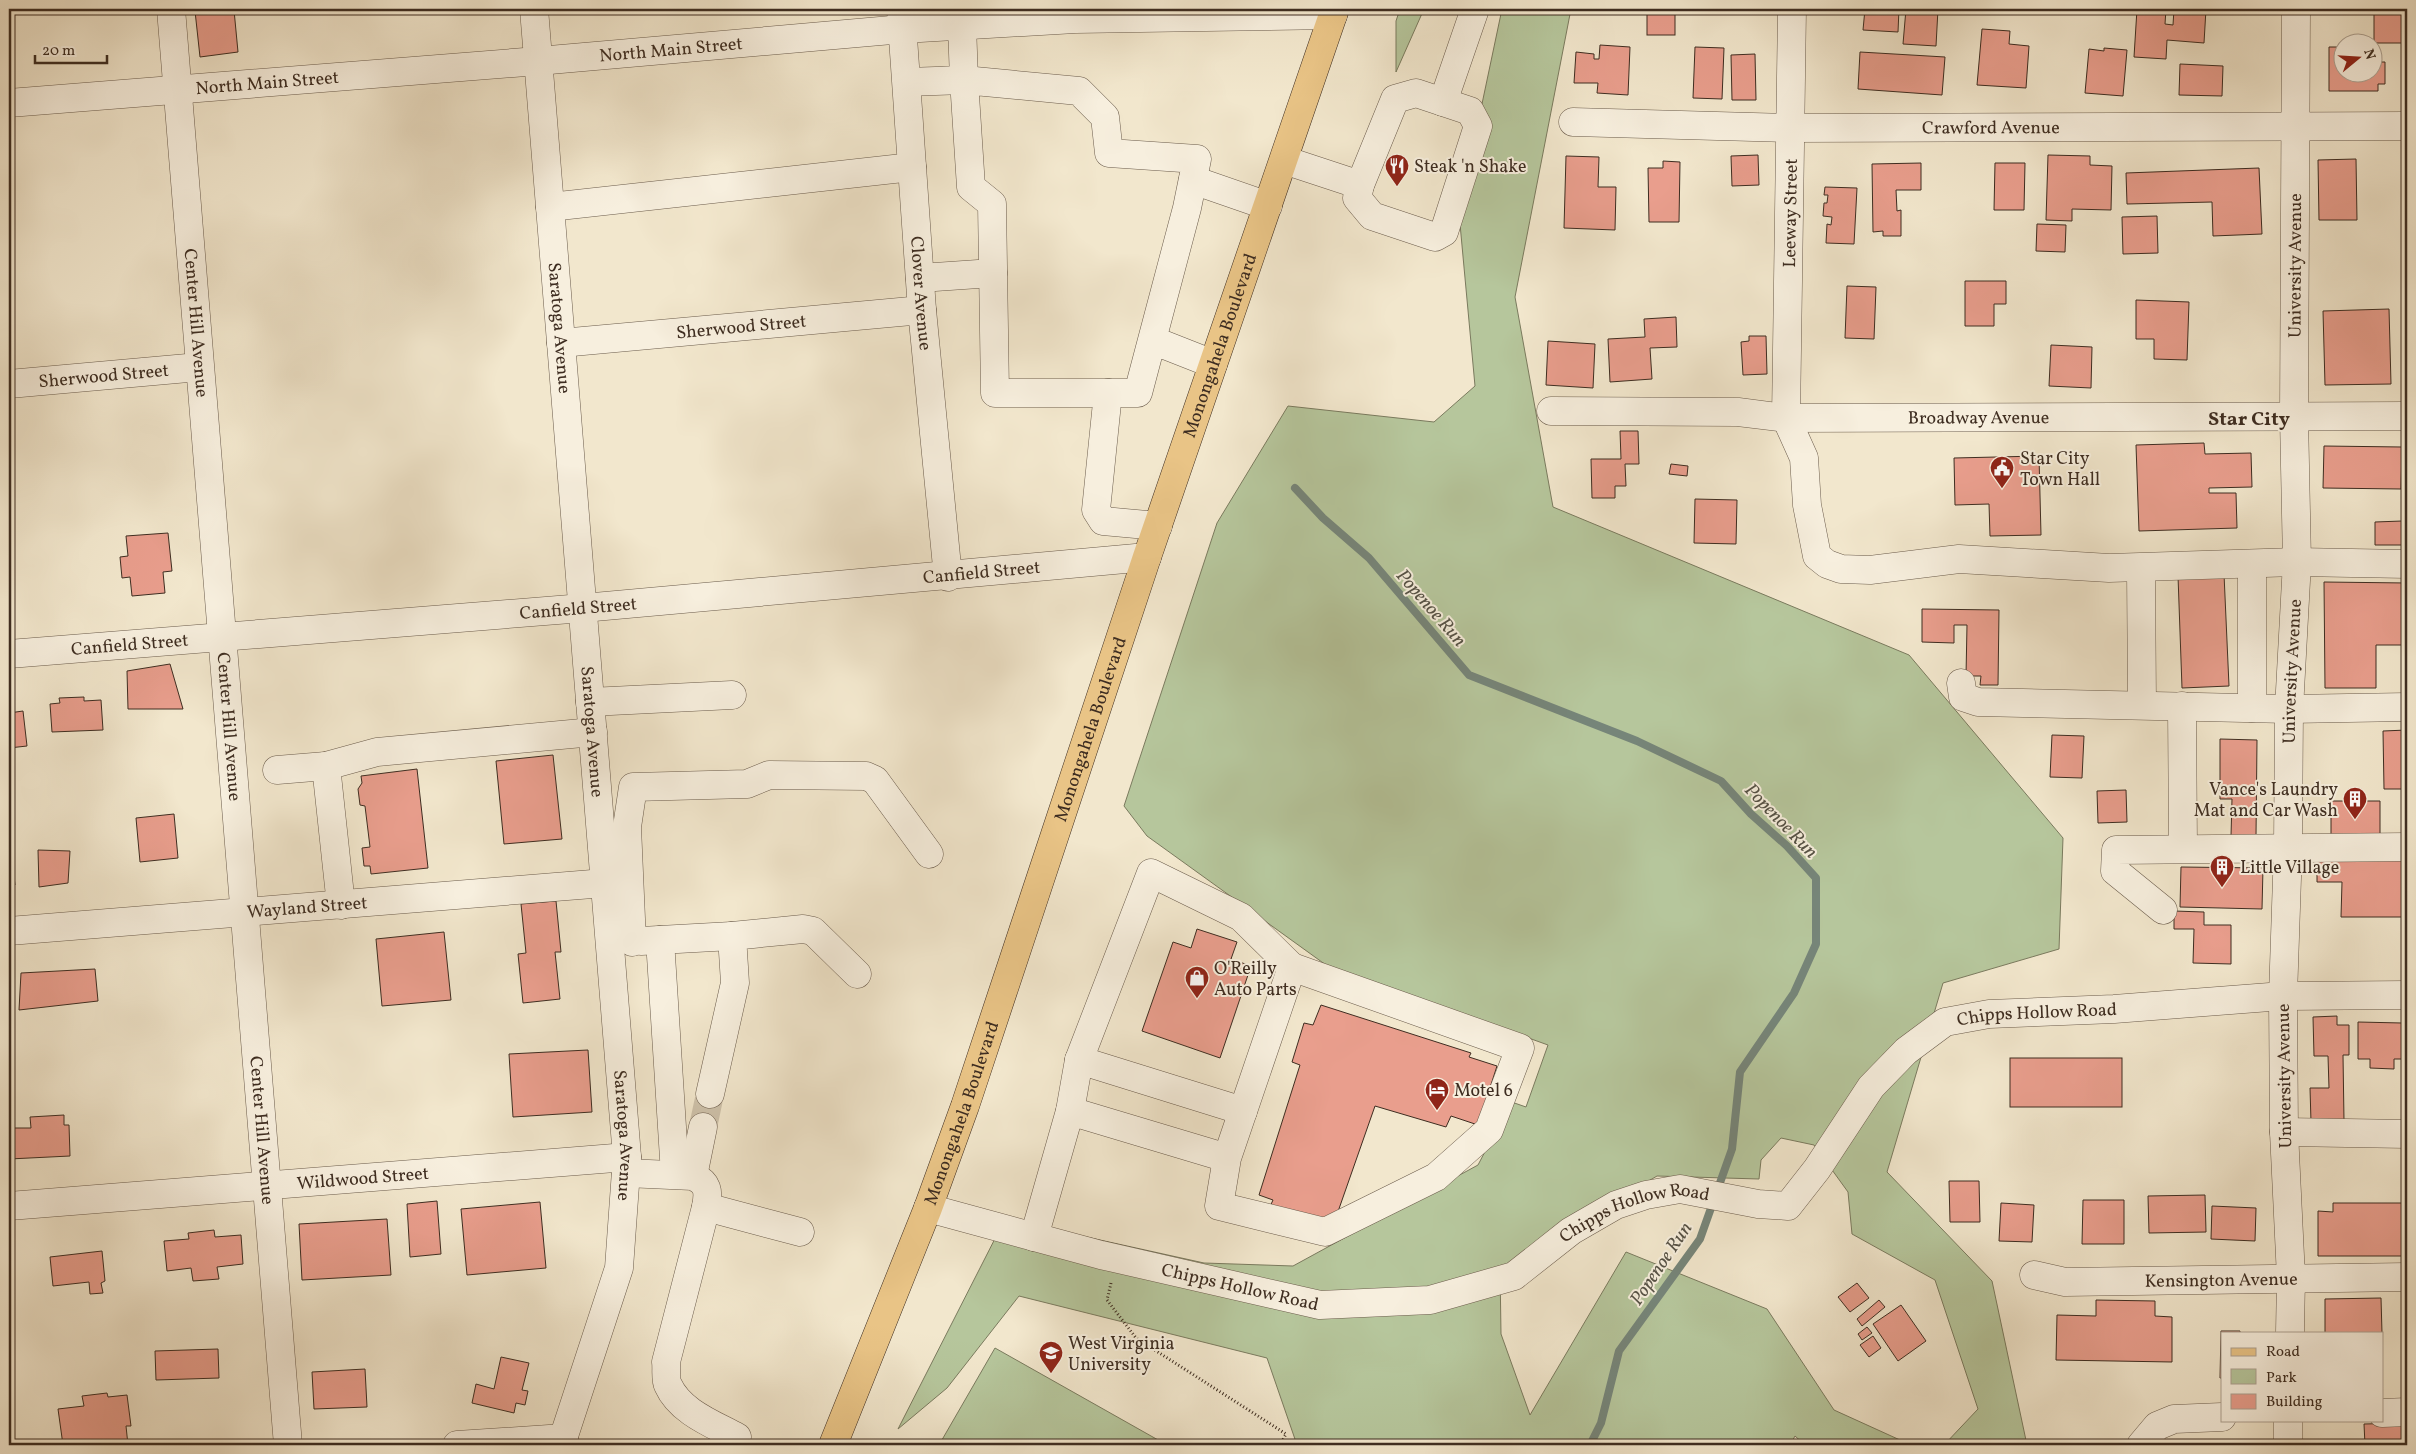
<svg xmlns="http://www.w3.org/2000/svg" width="2416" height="1454" viewBox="0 0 2416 1454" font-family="Vollkorn,serif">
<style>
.green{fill:#b6c69c;stroke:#7a7a5e}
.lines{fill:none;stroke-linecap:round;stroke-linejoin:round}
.stream{stroke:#768579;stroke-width:8}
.building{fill:#e99e8d;stroke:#3e2d21}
.minor-tunnel{stroke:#cec2ab;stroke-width:28;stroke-dasharray:28 14;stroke-linecap:butt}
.minor-casing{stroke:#6b5c4c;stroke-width:29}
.major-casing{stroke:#3e2d21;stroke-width:29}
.path{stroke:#3e2d21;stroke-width:3;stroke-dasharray:1 2.5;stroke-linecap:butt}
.minor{stroke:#f7efde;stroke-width:28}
.major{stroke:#e9c486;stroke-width:28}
.labels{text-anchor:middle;stroke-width:4;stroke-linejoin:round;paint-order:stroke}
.street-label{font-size:18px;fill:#3e2d21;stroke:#f7efde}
.poi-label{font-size:18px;fill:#3e2d21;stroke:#f7efde;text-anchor:start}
.water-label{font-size:19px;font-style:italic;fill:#565246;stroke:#f7efde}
.quarter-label{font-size:20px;font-weight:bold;fill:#3e2d21;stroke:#f7efde}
</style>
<rect width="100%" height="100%" fill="#f2e7cd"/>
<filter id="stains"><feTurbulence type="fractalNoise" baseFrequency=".004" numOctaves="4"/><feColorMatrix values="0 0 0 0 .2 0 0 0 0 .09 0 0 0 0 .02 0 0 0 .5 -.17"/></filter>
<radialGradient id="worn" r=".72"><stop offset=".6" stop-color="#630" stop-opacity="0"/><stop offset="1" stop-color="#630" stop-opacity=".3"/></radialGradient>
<g class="green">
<polygon points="1400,9 1424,9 1396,72 1396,21"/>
<polygon points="1502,9 1571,9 1515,297 1553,507 1909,655 2063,838 2059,949 1943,983 1887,1172 1992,1281 2027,1445 1944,1445 1978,1409 1935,1280 1852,1234 1848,1192 1814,1145 1781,1138 1761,1160 1759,1179 1657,1176 1500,1269 1501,1334 1530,1415 1626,1252 1767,1309 1834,1410 1911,1445 1805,1445 1795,1436 1790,1445 1297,1445 1267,1358 1019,1296 947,1388 898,1429 1005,1219 1204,1263 1293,1266 1478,1165 1489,1144 1500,1098 1526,1107 1548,1045 1326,965 1147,836 1124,806 1217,523 1288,406 1434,422 1475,386 1459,213"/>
<polygon points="995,1348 1167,1445 939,1445"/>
</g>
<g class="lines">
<polyline class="stream" points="1295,488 1323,518 1369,558 1469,675 1637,741 1721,781 1751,814 1787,846 1816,878 1816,944 1794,993 1740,1072 1732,1149 1700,1239 1619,1351 1601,1423 1590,1445"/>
</g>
<g class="building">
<rect x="1647" y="9" width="28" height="26"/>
<polygon points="1865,9 1899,9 1898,32 1863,30"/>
<polygon points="1906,9 1938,9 1936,46 1903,44"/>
<polygon points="2137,9 2166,9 2165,24 2173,25 2174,9 2206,9 2204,43 2167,40 2166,59 2134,57"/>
<polygon points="2374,9 2407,9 2407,51 2405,51 2405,43 2374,43"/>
<polygon points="234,10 238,52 200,57 195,11"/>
<polygon points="1982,29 2010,31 2009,44 2029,46 2026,88 1977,85"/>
<polygon points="1600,45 1630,47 1628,95 1597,93 1598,83 1574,83 1576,52 1594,54 1594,59 1599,59"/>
<polygon points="1695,47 1724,48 1722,99 1693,98"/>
<polygon points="2329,47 2344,47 2344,72 2374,72 2374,47 2377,47 2377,62 2385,62 2385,84 2378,84 2378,91 2329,91"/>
<polygon points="2104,48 2127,50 2123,96 2085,93 2089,49 2104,51"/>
<polygon points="1860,52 1945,57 1942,95 1858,89"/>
<polygon points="1755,54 1756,100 1732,100 1731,55"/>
<polygon points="2180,64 2223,66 2222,96 2179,95"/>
<polygon points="1758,155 1759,185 1732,186 1731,156"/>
<polygon points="2048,155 2090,156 2090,165 2112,166 2111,210 2072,209 2072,221 2046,220"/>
<polygon points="1566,156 1599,157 1598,187 1616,187 1615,230 1564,228"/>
<polygon points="2356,159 2357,220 2319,220 2318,160"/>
<polygon points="1663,161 1680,162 1679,222 1649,222 1648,168 1663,168"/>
<polygon points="1921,163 1921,190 1896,190 1897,211 1901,210 1901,236 1883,236 1883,231 1873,232 1872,164"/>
<polygon points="1995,163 2025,163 2024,210 1994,210"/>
<polygon points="2259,168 2262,234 2213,236 2212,202 2127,204 2126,173"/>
<polygon points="2405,168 2407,168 2407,206 2404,206"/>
<polygon points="1825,187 1857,188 1854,244 1826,243 1827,224 1831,225 1832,217 1823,216 1824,203 1827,203 1828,195 1824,195"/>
<polygon points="2157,216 2158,253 2123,254 2122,217"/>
<polygon points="2037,224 2066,225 2065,252 2036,251"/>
<polygon points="1965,281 2006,281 2006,304 1994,304 1994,326 1965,326"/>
<polygon points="1847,286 1876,287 1874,339 1845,338"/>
<polygon points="2136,300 2189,302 2187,360 2154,359 2154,339 2136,339"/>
<polygon points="2389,309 2391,384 2325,385 2323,311"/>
<polygon points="1676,317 1677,347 1650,348 1652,379 1610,382 1608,339 1645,337 1644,319"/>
<polygon points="1749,336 1766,336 1767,374 1743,375 1741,342 1749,341"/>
<polygon points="1548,341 1595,344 1593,388 1546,385"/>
<polygon points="2051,345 2092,347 2091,388 2049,386"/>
<polygon points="1620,431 1638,431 1639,464 1625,464 1626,486 1615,486 1615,498 1592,498 1591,459 1621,459"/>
<polygon points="2204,443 2205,454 2251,453 2252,487 2209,488 2209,493 2236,493 2237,528 2139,531 2136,445"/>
<polygon points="2324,446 2402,447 2401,489 2323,488"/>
<polygon points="2039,456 2041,535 1990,536 1989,504 1955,505 1954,458"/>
<polygon points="1671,464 1688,466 1687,476 1669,474"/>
<polygon points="1695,499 1737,500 1736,544 1694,543"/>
<polygon points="2402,521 2402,545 2375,545 2375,522"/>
<polygon points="168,533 172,571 163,572 165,593 132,596 130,577 122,578 120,557 128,556 126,536"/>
<polygon points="2224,574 2229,686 2182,688 2178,576"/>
<polygon points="2324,582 2407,583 2407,645 2376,645 2376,688 2325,688"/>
<polygon points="1922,609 1999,610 1998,685 1980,685 1981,676 1966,676 1967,625 1954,625 1954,643 1922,642"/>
<polygon points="170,664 183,709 128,709 127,671"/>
<polygon points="84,697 84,701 101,700 103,730 52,732 50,704 60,703 59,698"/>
<polygon points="23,711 27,746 9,748 9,713"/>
<polygon points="2407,730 2407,789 2384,789 2383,731"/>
<polygon points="2052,735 2084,736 2082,778 2050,777"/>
<polygon points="2220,739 2257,740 2256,836 2231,836 2232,799 2220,799"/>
<polygon points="553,755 562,839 504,844 496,761"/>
<polygon points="417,769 428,868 371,874 370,866 364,866 362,848 370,847 365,806 360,805 358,789 362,783 361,776"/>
<polygon points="2126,790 2127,822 2098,823 2097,791"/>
<polygon points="2331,801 2380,801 2380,839 2331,838"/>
<polygon points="174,814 178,858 140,862 136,818"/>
<polygon points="9,844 10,844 15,885 9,885"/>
<polygon points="38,850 70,851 68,883 39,887"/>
<polygon points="2317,859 2407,860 2407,917 2341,917 2342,882 2317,882"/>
<polygon points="2181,867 2263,868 2262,909 2180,907"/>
<polygon points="556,901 561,952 555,952 560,999 523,1003 518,954 526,953 521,904"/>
<polygon points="2174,911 2204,912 2204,925 2231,925 2231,964 2193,963 2194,929 2174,929"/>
<polygon points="1197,929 1237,942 1231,959 1251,966 1220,1058 1142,1031 1173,942 1191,948"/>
<polygon points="444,932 451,1000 382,1006 376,939"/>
<polygon points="95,969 98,1001 19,1010 21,973"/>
<polygon points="1321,1005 1471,1053 1469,1057 1497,1066 1478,1125 1451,1116 1446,1127 1375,1106 1334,1223 1268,1211 1273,1200 1259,1195 1300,1065 1292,1062 1304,1023 1313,1025"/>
<polygon points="2337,1016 2337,1025 2349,1025 2349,1055 2343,1055 2344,1121 2311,1122 2310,1088 2329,1088 2328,1056 2314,1056 2313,1017"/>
<polygon points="2402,1017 2407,1017 2407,1080 2402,1080 2402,1059 2394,1059 2394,1069 2370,1068 2370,1059 2358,1059 2358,1022 2402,1023"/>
<polygon points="588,1050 592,1112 513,1117 509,1054"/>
<rect x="2010" y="1058" width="112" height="49"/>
<polygon points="64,1115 64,1125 69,1125 70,1156 9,1159 9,1128 31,1128 30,1117"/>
<polygon points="1949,1181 1979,1181 1980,1222 1950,1222"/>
<polygon points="2205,1195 2206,1232 2149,1233 2148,1196"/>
<polygon points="2083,1200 2124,1200 2124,1244 2082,1244"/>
<polygon points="437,1201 441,1254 410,1257 407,1204"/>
<polygon points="540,1202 546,1268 467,1275 461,1209"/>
<polygon points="2001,1203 2034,1205 2032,1242 1999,1241"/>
<polygon points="2333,1203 2407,1203 2407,1256 2318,1256 2318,1211 2333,1212"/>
<polygon points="2212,1206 2256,1208 2255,1241 2211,1239"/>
<polygon points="387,1219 391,1275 302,1280 299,1224"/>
<polygon points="214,1230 215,1237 241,1235 243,1264 217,1267 219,1279 193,1281 191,1268 167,1271 164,1241 189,1239 188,1233"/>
<polygon points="102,1251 105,1281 101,1283 103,1293 90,1294 89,1282 53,1286 50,1257"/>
<polygon points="1857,1283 1869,1298 1850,1312 1838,1297"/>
<polygon points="2381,1298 2382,1333 2325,1333 2325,1299"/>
<polygon points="1879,1300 1885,1307 1862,1326 1857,1319"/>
<polygon points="2096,1300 2155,1301 2155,1316 2172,1317 2172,1362 2056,1360 2057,1315 2096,1316"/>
<polygon points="1901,1305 1926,1341 1898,1361 1873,1324"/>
<polygon points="1867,1327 1872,1333 1862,1340 1858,1334"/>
<polygon points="2221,1331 2240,1331 2240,1333 2222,1333 2222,1378 2220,1378"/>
<polygon points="1873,1336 1881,1348 1869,1357 1860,1345"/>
<polygon points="218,1349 219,1378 156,1380 155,1351"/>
<polygon points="501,1357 529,1363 522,1390 528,1391 525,1405 516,1403 514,1413 472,1403 476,1384 494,1389"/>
<polygon points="365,1369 367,1407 314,1409 312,1372"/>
<polygon points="107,1393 108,1397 127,1395 131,1426 126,1426 128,1445 63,1445 58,1409 84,1406 82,1396"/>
<polygon points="9,1417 13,1417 14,1443 9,1444"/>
<polygon points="2407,1423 2407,1445 2365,1445 2364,1424"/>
</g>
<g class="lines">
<polyline class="minor-tunnel" points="703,1127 710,1094"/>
<defs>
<g id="minor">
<path id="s1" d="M171 9 288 1445"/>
<path id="s2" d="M534 9 627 1157 619 1268 561 1445"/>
<path id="s3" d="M901 9 922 310 948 577"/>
<polyline points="1792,9 1786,418 1804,458 1807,505 1817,556 1827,564 1841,569 1870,570 1959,559 2109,568 2297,562 2407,564"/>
<polyline points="907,82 964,80 962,25"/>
<polygon points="1416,93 1470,111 1478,126 1444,232 1435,237 1372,216 1357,198 1360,185 1395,99"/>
<polyline points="1443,102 1475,9"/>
<path id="s4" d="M9 103 538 61 903 29 1075 19 1333 15"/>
<path id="s5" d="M1573 122 1792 128 2407 126"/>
<polyline points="1284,160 1360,185"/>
<polyline points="1193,180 1268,206"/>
<polyline points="550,207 912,167"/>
<polyline points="920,278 993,273"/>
<polyline points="1152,340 1187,208 1197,159 1109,153 1105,117 1079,91 964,80 971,187 992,204 995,393 1138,393 1152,340 1213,364"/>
<path id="s6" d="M561 343 922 310"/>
<path id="s7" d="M9 384 199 367"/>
<polyline points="1108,393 1096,510 1103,521 1158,526"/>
<path id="s8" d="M1551 411 1738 412 1786 418 2407 416"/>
<polyline points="2252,564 2252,708"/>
<polyline points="2141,569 2142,705"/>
<path id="s9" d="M9 654 583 608 1147 557"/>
<polyline points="1961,683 1963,697 1978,702 2289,709 2407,707"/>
<polyline points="590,702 732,695"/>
<polyline points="2182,706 2183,848"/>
<polyline points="326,766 341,905"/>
<polyline points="277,770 326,766 377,752 593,732"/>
<polyline points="2163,910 2115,871 2116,850 2407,847"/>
<path id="s10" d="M9 931 605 883"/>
<polyline points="660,940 675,1174"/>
<polyline points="641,941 732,936"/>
<polyline points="632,942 627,827 633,787 747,784 769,775 866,776 875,780 929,854"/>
<polyline points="1079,1060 1243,1111"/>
<polyline points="710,1094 735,983 732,936 803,929 813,931 857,974"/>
<polyline points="1070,1111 1079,1060 1151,873 1241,917 1292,967"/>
<polyline points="2284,1132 2407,1134"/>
<path d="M626 1173 693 1176C708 1183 709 1191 706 1207L666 1362C667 1369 665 1379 668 1385 680 1412 713 1424 737 1437"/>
<polyline points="693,1176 703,1127"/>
<path id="s11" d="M9 1206 627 1157"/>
<polyline points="706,1207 800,1232"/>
<path id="s12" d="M928 1208 1101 1255 1320 1305 1430 1300 1514 1276 1571 1231 1616 1205 1646 1195 1680 1189 1758 1204 1788 1206 1817 1169 1871 1087 1906 1051 1945 1022 1989 1014 2114 1009 2283 996 2407 995"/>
<polyline points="1034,1237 1070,1111 1227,1158 1292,967 1520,1048 1489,1130 1436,1177 1325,1232 1219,1206 1227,1158"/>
<path id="s13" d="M2034 1275 2065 1282 2407 1277"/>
<path id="s14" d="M2290 1333 2291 1277 2284 1132 2283 996 2288 848 2289 709 2297 562 2294 417 2296 9"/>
<polyline points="2382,1413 2407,1412"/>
<polyline points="457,1445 564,1438"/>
<polyline points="2141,1445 2157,1426 2174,1419 2222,1417"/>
<polyline points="2288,1445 2288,1420"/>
</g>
<g id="major">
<path id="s15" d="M833 1445 928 1208 965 1106 1147 557 1335 9"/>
</g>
</defs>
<use href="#minor" class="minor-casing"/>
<use href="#major" class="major-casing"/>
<polyline class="path" points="1111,1283 1107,1300 1136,1338 1286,1434 1280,1445"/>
<use href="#minor" class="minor"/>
<use href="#major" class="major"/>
</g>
<defs>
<symbol id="restaurant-pin" viewBox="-11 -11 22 30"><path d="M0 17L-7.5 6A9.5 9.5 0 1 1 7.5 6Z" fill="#8f2418" stroke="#f7efde"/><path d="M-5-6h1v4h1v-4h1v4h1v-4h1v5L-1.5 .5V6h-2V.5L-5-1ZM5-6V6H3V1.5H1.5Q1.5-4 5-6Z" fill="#fff"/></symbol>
<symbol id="civic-pin" viewBox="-11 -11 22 30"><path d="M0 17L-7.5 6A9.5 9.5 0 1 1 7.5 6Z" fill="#8f2418" stroke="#f7efde"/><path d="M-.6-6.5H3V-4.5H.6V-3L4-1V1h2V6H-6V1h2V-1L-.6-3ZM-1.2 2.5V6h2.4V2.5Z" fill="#fff"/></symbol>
<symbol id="building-pin" viewBox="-11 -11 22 30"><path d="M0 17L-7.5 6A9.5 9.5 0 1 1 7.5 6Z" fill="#8f2418" stroke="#f7efde"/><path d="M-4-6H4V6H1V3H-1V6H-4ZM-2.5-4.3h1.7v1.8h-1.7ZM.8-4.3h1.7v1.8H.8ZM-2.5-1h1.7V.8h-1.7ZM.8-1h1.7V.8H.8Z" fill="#fff"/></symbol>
<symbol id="shop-pin" viewBox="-11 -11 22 30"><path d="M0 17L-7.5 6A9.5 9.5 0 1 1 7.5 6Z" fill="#8f2418" stroke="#f7efde"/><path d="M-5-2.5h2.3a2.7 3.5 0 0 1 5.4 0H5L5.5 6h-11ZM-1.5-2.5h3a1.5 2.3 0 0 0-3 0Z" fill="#fff"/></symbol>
<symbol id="hotel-pin" viewBox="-11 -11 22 30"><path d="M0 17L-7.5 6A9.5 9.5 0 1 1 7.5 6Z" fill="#8f2418" stroke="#f7efde"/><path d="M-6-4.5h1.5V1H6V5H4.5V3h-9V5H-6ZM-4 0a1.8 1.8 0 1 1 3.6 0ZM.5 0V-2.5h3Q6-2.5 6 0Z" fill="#fff"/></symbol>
<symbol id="university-pin" viewBox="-11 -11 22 30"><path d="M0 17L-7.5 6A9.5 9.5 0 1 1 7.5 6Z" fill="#8f2418" stroke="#f7efde"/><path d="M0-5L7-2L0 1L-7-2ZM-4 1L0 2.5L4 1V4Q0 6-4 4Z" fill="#fff"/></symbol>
</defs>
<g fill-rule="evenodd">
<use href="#restaurant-pin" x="1383" y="152" width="28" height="38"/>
<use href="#civic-pin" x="1988" y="454" width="28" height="38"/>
<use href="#building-pin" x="2341" y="785" width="28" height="38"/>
<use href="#building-pin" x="2208" y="853" width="28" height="38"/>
<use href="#shop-pin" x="1183" y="964" width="28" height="38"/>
<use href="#hotel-pin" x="1423" y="1076" width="28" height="38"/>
<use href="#university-pin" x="1037" y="1339" width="28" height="38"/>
</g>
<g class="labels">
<g class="street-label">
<text dy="6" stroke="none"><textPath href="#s4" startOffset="664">North Main Street</textPath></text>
<text dy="6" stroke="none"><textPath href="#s4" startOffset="259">North Main Street</textPath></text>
<text dy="6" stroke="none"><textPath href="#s5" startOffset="418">Crawford Avenue</textPath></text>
<text transform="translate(1790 213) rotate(-89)" y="6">Leeway Street</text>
<text dy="6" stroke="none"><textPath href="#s14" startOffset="1068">University Avenue</textPath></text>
<text dy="6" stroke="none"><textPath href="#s3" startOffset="285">Clover Avenue</textPath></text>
<text dy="6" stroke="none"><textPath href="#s1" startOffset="315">Center Hill Avenue</textPath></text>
<text dy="6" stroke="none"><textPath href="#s6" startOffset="181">Sherwood Street</textPath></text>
<text dy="6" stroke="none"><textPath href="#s2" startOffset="320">Saratoga Avenue</textPath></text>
<text dy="6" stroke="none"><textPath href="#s15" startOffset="1166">Monongahela Boulevard</textPath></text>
<text dy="6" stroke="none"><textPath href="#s7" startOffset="95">Sherwood Street</textPath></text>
<text dy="6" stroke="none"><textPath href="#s8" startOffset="428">Broadway Avenue</textPath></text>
<text dy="6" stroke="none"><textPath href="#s9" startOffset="976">Canfield Street</textPath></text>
<text dy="6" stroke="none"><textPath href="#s9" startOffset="571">Canfield Street</textPath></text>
<text dy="6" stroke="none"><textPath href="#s9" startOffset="121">Canfield Street</textPath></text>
<text dy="6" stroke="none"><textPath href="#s14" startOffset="662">University Avenue</textPath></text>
<text dy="6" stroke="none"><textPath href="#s1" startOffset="720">Center Hill Avenue</textPath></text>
<text dy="6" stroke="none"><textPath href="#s15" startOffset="761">Monongahela Boulevard</textPath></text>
<text dy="6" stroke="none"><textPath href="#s2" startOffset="725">Saratoga Avenue</textPath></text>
<text dy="6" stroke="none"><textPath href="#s10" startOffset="299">Wayland Street</textPath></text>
<text dy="6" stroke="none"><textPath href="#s12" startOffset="1238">Chipps Hollow Road</textPath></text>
<text transform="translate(2284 1076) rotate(-91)" y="6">University Avenue</text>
<text dy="6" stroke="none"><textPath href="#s15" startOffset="356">Monongahela Boulevard</textPath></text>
<text dy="6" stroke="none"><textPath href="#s1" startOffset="1125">Center Hill Avenue</textPath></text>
<text dy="6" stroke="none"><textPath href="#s2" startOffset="1130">Saratoga Avenue</textPath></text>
<text dy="6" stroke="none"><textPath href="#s11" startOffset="355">Wildwood Street</textPath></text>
<text dy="6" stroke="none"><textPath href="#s12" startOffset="742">Chipps Hollow Road</textPath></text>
<text dy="6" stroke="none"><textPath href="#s13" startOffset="188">Kensington Avenue</textPath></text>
<text dy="6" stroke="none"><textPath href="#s12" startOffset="322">Chipps Hollow Road</textPath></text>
</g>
<g class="poi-label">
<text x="1414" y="172">Steak 'n Shake</text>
<text x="2020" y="464">Star City<tspan x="2020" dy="21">Town Hall</tspan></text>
<text x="2338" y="795" text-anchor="end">Vance's Laundry<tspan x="2338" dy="21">Mat and Car Wash</tspan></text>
<text x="2240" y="873">Little Village</text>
<text x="1214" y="974">O'Reilly<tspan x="1214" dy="21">Auto Parts</tspan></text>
<text x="1454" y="1096">Motel 6</text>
<text x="1068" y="1349">West Virginia<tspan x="1068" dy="21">University</tspan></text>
</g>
<g class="water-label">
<text transform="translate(1432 607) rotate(49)" y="7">Popenoe Run</text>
<text transform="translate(1782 820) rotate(46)" y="7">Popenoe Run</text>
<text transform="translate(1660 1263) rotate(-56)" y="7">Popenoe Run</text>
</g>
<g class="quarter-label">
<text x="2249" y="425">Star City</text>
</g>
</g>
<rect width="2416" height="1454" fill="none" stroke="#f2e7cd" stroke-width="30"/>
<rect x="10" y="10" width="2396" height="1434" fill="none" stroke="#3e2d21" stroke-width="2.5"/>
<rect x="15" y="15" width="2386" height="1424" fill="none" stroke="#3e2d21"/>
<rect x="2221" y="1332" width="162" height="90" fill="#f7efde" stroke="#ada192"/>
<rect x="2231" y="1348" width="25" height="8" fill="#e9c486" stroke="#ada192"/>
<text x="2266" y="1356" font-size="15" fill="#3e2d21">Road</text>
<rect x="2231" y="1369" width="25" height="15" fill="#b6c69c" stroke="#ada192"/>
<text x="2266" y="1382" font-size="15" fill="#3e2d21">Park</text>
<rect x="2231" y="1394" width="25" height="15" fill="#e99e8d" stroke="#ada192"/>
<text x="2266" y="1406" font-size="15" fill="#3e2d21">Building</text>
<g transform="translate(2358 58) rotate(72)"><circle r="24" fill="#f7efde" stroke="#ada192"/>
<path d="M0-4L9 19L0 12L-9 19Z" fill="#8f2418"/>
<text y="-8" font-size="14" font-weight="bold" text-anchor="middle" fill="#3e2d21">N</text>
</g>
<path d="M35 55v8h72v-8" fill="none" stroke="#3e2d21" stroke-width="2.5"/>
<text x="42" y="55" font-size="15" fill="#3e2d21" stroke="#f7efde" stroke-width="4" paint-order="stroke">20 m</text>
<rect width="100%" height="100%" filter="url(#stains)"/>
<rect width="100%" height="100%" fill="url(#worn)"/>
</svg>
